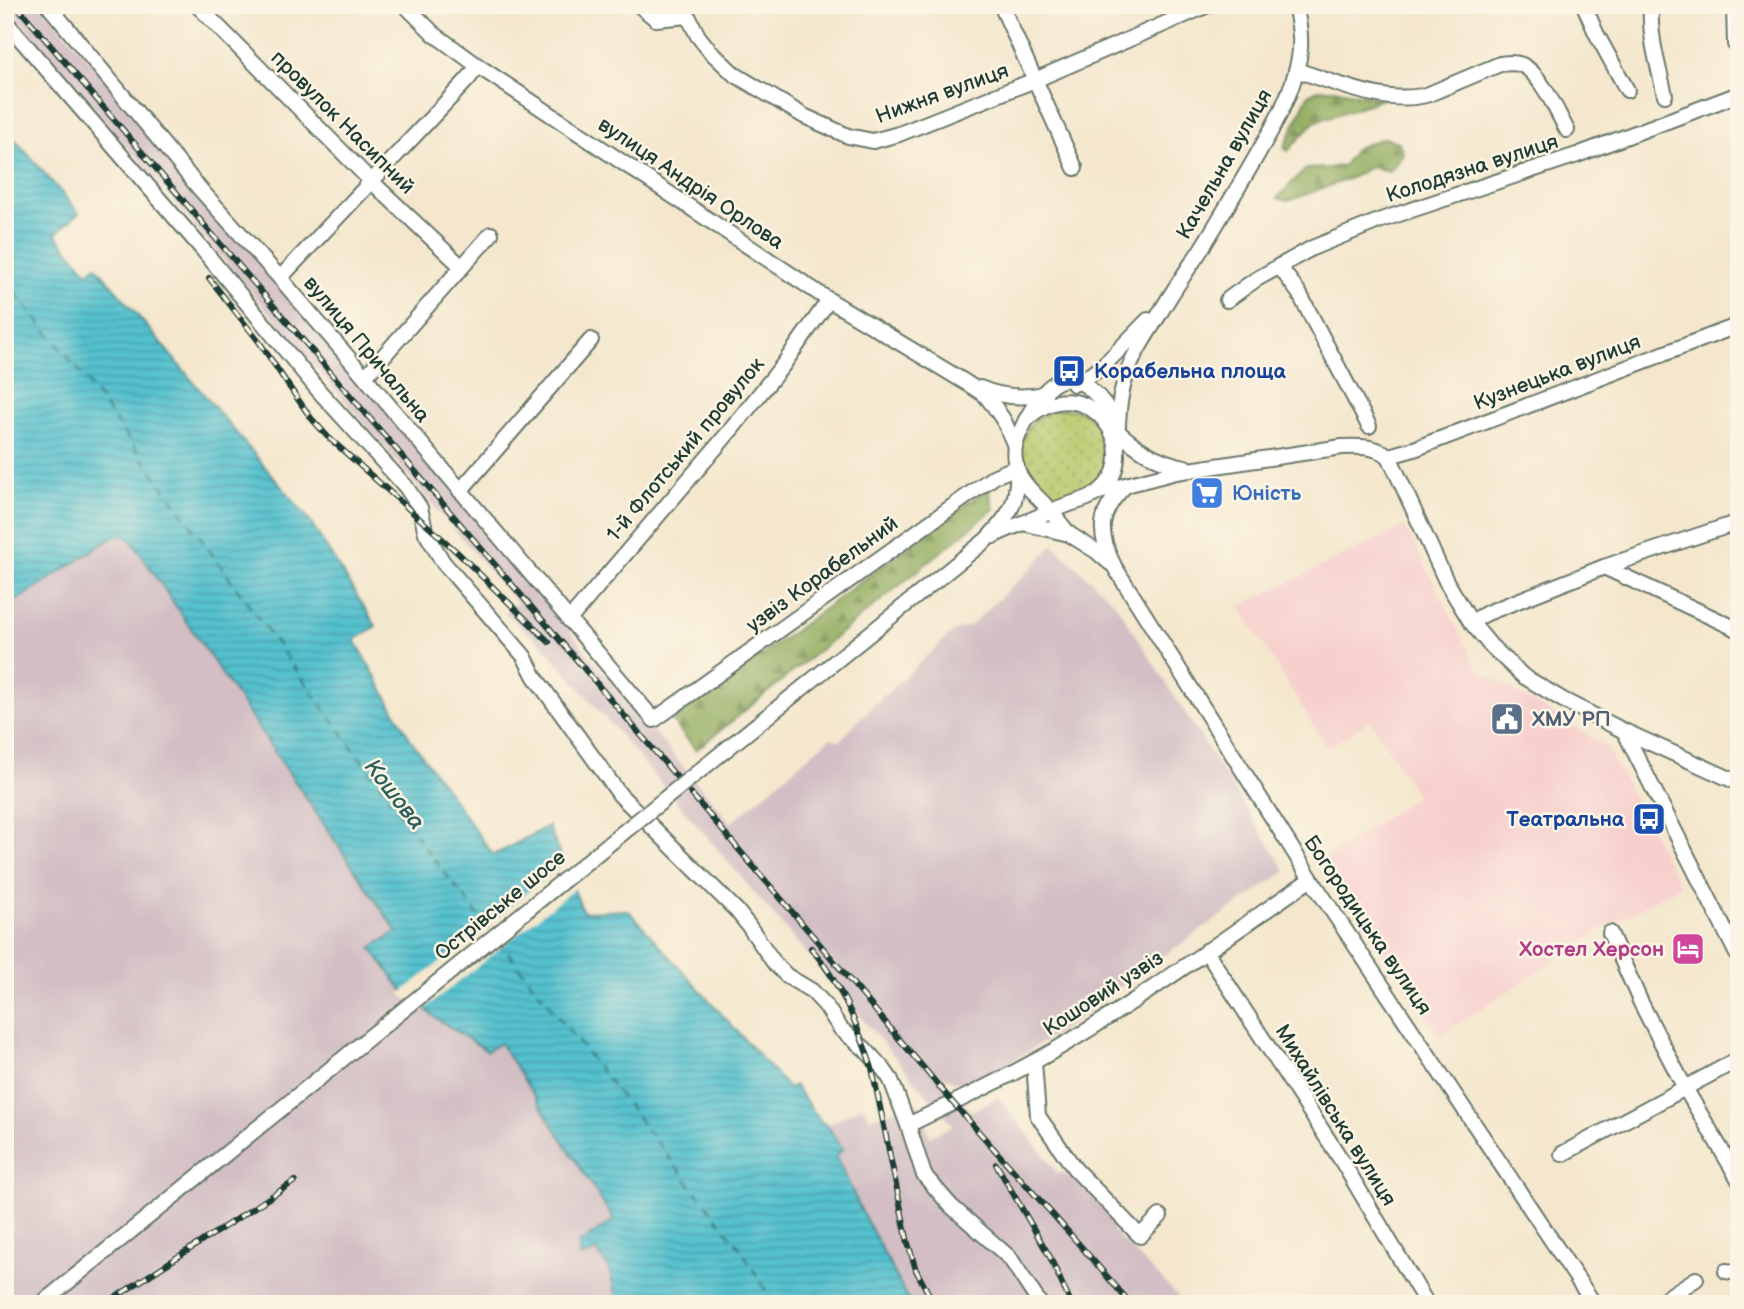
<svg xmlns="http://www.w3.org/2000/svg" width="1744" height="1309" viewBox="0 0 1744 1309" font-family="'Balsamiq Sans',sans-serif">
<style>
.built{fill:#f7d0ce}
.industrial{fill:#d2bec4}
.grass{fill:url(#grass-dots);stroke:#6b824f;stroke-width:2}
.forest{fill:url(#forest-firs);stroke:#587449;stroke-width:2}
.water{fill:url(#water-rules);stroke:#3a7f82;stroke-width:2}
.pier{fill:#f4e7cd}
.lines{fill:none;stroke-linecap:round;stroke-linejoin:round}
.ferry{stroke:#2c5e5b;stroke-width:2;stroke-dasharray:9 7;stroke-linecap:butt}
.minor-casing{stroke:#6a786a;stroke-width:18}
.minor{stroke:#fff;stroke-width:14}
.rail-casing{stroke:#1f3d34;stroke-width:6}
.rail{stroke:#fcf5e5;stroke-width:3.5;stroke-dasharray:10;stroke-linecap:butt}
.minor-bridge-casing{stroke:#6a786a;stroke-width:18;stroke-linecap:butt}
.minor-bridge{stroke:#fff;stroke-width:14}
.labels{text-anchor:middle;stroke-width:5;stroke-linejoin:round;paint-order:stroke}
.street-label{font-size:21px;fill:#1f3d34;stroke:#fcf5e5}
.transit-label{font-size:21px;font-weight:bold;fill:#164399;stroke:#fcf5e5;text-anchor:start}
.shop-label{font-size:21px;font-weight:bold;fill:#366cbe;stroke:#fcf5e5;text-anchor:start}
.service-label{font-size:21px;font-weight:bold;fill:#4e5e75;stroke:#fcf5e5;text-anchor:start}
.hotel-label{font-size:21px;font-weight:bold;fill:#b23c85;stroke:#fcf5e5;text-anchor:end}
.water-label{font-size:23px;font-style:italic;fill:#2c5e5b;stroke:#fcf5e5}
</style>
<defs>
<pattern id="grass-dots" width="8" height="8" patternUnits="userSpaceOnUse" patternTransform="scale(1.75)"><rect width="8" height="8" fill="#b7c86a"/><path d="M2 2h.1M6 6h.1" fill="none" stroke="#94a458" stroke-width="1.8" stroke-linecap="round"/></pattern>
<pattern id="forest-firs" width="22" height="20" patternUnits="userSpaceOnUse" patternTransform="scale(1.75)"><rect width="22" height="20" fill="#91ac5e"/><path d="M5 1l3.5 6h-7zM16 11l3.5 6h-7z" fill="#768d4e"/></pattern>
<pattern id="water-rules" width="6" height="5" patternUnits="userSpaceOnUse" patternTransform="scale(1.75)"><rect width="6" height="5" fill="#55c1cf"/><path d="M0 2.5h6" fill="none" stroke="#469ea9"/></pattern>
</defs>
<rect width="100%" height="100%" fill="#fcf5e5"/>
<filter id="ink" filterUnits="userSpaceOnUse"><feTurbulence type="fractalNoise" baseFrequency=".0143" numOctaves="2"/><feDisplacementMap in="SourceGraphic" scale="14" xChannelSelector="R" yChannelSelector="G"/><feConvolveMatrix kernelMatrix="1 2 1 2 8 2 1 2 1" color-interpolation-filters="sRGB"/></filter>
<filter id="wash" filterUnits="userSpaceOnUse"><feTurbulence type="fractalNoise" baseFrequency=".00686" numOctaves="4" result="noise"/><feDisplacementMap in="SourceGraphic" scale="28" xChannelSelector="R" yChannelSelector="G"/><feGaussianBlur stdDeviation="1.57" result="paint"/><feColorMatrix in="noise" values="0 0 0 0 0 0 0 0 0 0 0 0 0 0 0 0 0 1.4 0 .05"/><feComposite in="paint" operator="in"/></filter>
<g filter="url(#wash)">
<rect width="100%" height="100%" fill="#f4e7cd"/>
<polygon class="built" points="1405,526 1478,669 1606,746 1680,886 1600,930 1440,1036 1322,861 1417,796 1370,720 1327,748 1240,606"/>
<g class="industrial">
<polygon points="6,5 41,5 279,280 651,729 731,823 830,738 840,741 857,721 953,632 971,625 1033,567 1053,545 1115,603 1286,871 1139,973 1058,1033 993,1073 965,1086 939,1074 971,1112 998,1097 1057,1172 1076,1177 1114,1220 1113,1231 1186,1304 911,1304 861,1210 835,1155 843,1149 827,1125 863,1106 870,1118 918,1102 930,1137 953,1125 543,645 505,613 517,603"/>
<polygon points="115,536 125,536 131,540 397,932 372,948 487,1051 500,1043 615,1221 597,1250 608,1267 619,1304 5,1304 5,608"/>
</g>
<circle class="grass" cx="1065" cy="454" r="45"/>
<g class="forest">
<polygon points="1320,89 1334,89 1383,99 1314,122 1288,151 1284,148 1308,95"/>
<polygon points="1383,138 1399,142 1403,154 1390,171 1370,167 1353,177 1288,201 1277,198 1306,169 1329,168 1344,165 1356,148"/>
<polygon points="1551,138 1557,151 1554,155 1517,168 1511,165 1510,154"/>
<polygon points="988,488 994,509 696,750 672,721"/>
</g>
<polygon class="water" points="5,128 79,213 55,234 88,273 96,266 307,517 376,626 355,640 409,737 493,855 504,850 548,826 583,912 628,910 789,1089 794,1085 821,1122 827,1125 843,1149 836,1156 861,1210 911,1304 619,1304 608,1267 597,1251 581,1257 579,1244 614,1220 500,1043 487,1051 436,1018 404,992 371,948 397,932 131,540 125,536 115,536 5,608 5,415 7,413 5,410"/>
<polygon class="pier" points="566,861 576,887 422,1011 400,994"/>
<g class="lines">
<g class="ferry">
<polyline points="5,281 77,368 423,845 490,930"/>
<polyline points="498,940 741,1249 774,1304"/>
</g>
</g>
</g>
<g filter="url(#ink)">
<g class="lines">
<defs>
<g id="minor">
<polyline points="48,5 199,188 280,278 365,377 654,720 995,476 1017,467"/>
<polyline points="197,5 371,181 462,267"/>
<polyline points="405,5 434,34 478,66 829,300 965,382 985,395 994,406 1004,421 1015,446"/>
<polyline points="639,5 656,19 688,16 698,36 710,51 734,74 804,116 848,136 873,141 899,134 1035,80 1208,5"/>
<polyline points="1001,5 1075,168"/>
<polyline points="1584,5 1596,33 1627,90"/>
<path d="M1651 5C1649 36 1658 66 1665 95"/>
<polyline points="1734,5 1735,44"/>
<polyline points="5,21 204,251 319,391 406,487 420,508 426,533 443,562 524,656 535,677 620,795 737,911 748,925 775,964 787,976 812,991 825,1005 841,1029 865,1049 884,1070 891,1080 908,1125 924,1175 951,1206 1010,1258 1040,1304"/>
<path d="M1296 70C1335 82 1388 107 1429 94L1500 64C1508 63 1515 62 1522 65 1541 74 1557 112 1567 130"/>
<polyline points="1279,266 1299,293 1369,426"/>
<polyline points="280,278 468,79 478,66"/>
<polyline points="1227,300 1255,280 1312,248 1381,220 1577,155 1739,94"/>
<polyline points="365,377 491,234"/>
<polyline points="1074,384 1095,372 1111,358 1148,320"/>
<path d="M980 388C1000 397 1024 398 1045 394"/>
<path d="M1113 427C1134 447 1156 462 1185 467"/>
<path d="M1117 447C1118 423 1118 397 1127 374 1134 352 1148 333 1160 313 1172 292 1186 272 1200 251 1217 224 1233 196 1249 169 1269 134 1292 98 1299 58 1302 40 1299 23 1295 5"/>
<polyline points="1389,456 1446,581 1471,622 1490,645 1523,676 1563,700 1624,731 1739,783"/>
<polyline points="1389,456 1414,449 1739,325"/>
<path d="M1126 485C1098 512 1097 532 1114 566L1311 879 1594 1304"/>
<polyline points="460,491 591,340"/>
<path d="M1099 492 1176 472 1342 447C1360 446 1374 446 1389 456"/>
<polyline points="1023,523 1069,534 1096,551 1110,563"/>
<path d="M1069 534C1061 524 1053 514 1045 505 1034 493 1020 482 1016 466 1011 445 1018 437 1026 420 1039 395 1060 363 1090 389 1101 398 1110 410 1115 424"/>
<path d="M993 536C1006 529 1019 525 1033 519 1044 514 1055 509 1067 505 1078 501 1087 500 1097 493 1151 454 1085 362 1026 420"/>
<polyline points="1604,567 1739,630"/>
<polyline points="569,620 730,431 783,365 829,300"/>
<polyline points="1471,622 1487,613 1604,567 1739,522"/>
<polyline points="1624,731 1739,958"/>
<path d="M708 764 986 540C1010 515 1019 503 1017 467"/>
<polyline points="1610,933 1641,1003 1685,1088 1739,1180"/>
<polyline points="1206,951 1340,1158 1427,1304"/>
<polyline points="1034,1062 1038,1116 1075,1169 1140,1236 1160,1216"/>
<path d="M908 1125C957 1101 1007 1078 1055 1050 1143 998 1227 937 1311 879"/>
<polyline points="1562,1154 1739,1059"/>
<polyline points="1726,1271 1739,1273"/>
<polyline points="41,1304 366,1040"/>
<polyline points="1657,1304 1696,1279"/>
</g>
</defs>
<use href="#minor" class="minor-casing"/>
<use href="#minor" class="minor"/>
<defs>
<g id="rail">
<polyline points="16,5 812,935 953,1103 1071,1235 1131,1304"/>
<polyline points="209,278 260,343 288,385 311,418 328,437 457,552 549,642"/>
<path d="M811 948C840 982 858 1026 872 1068L908 1243 916 1270 934 1304"/>
<polyline points="996,1164 1050,1257 1071,1304"/>
<polyline points="105,1304 295,1181"/>
</g>
</defs>
<use href="#rail" class="rail-casing"/>
<use href="#rail" class="rail"/>
<defs>
<polyline id="minor-bridge" points="366,1040 708,764"/>
</defs>
<use href="#minor-bridge" class="minor-bridge-casing"/>
<use href="#minor-bridge" class="minor-bridge"/>
</g>
</g>
<defs>
<symbol id="bus-square" viewBox="-11 -11 22 22"><rect x="-9" y="-9" width="18" height="18" rx="4" fill="#1a4fb4" stroke="#fcf5e5"/><path d="M-5-6H5V4H4V6H2V4H-2V6H-4V4H-5ZM-3.5-4V0h7V-4ZM-3.5 1.2v1.5H-2V1.2ZM2 1.2v1.5H3.5V1.2Z" fill="#fff"/></symbol>
<symbol id="supermarket-square" viewBox="-11 -11 22 22"><rect x="-9" y="-9" width="18" height="18" rx="4" fill="#3f7fe0" stroke="#fcf5e5"/><path d="M-6-5.5h2.5l.6 2H6L4.5 2H-2.5L-4.4-4H-6ZM-1.5 3.2a1.3 1.3 0 1 0 .1 0ZM3 3.2a1.3 1.3 0 1 0 .1 0Z" fill="#fff"/></symbol>
<symbol id="civic-square" viewBox="-11 -11 22 22"><rect x="-9" y="-9" width="18" height="18" rx="4" fill="#5c6f8a" stroke="#fcf5e5"/><path d="M-.6-6.5H3V-4.5H.6V-3L4-1V1h2V6H-6V1h2V-1L-.6-3ZM-1.2 2.5V6h2.4V2.5Z" fill="#fff"/></symbol>
<symbol id="hotel-square" viewBox="-11 -11 22 22"><rect x="-9" y="-9" width="18" height="18" rx="4" fill="#d1479c" stroke="#fcf5e5"/><path d="M-6-4.5h1.5V1H6V5H4.5V3h-9V5H-6ZM-4 0a1.8 1.8 0 1 1 3.6 0ZM.5 0V-2.5h3Q6-2.5 6 0Z" fill="#fff"/></symbol>
</defs>
<g fill-rule="evenodd">
<use href="#bus-square" x="1050" y="352" width="38" height="38"/>
<use href="#supermarket-square" x="1188" y="474" width="38" height="38"/>
<use href="#civic-square" x="1488" y="700" width="38" height="38"/>
<use href="#bus-square" x="1630" y="800" width="38" height="38"/>
<use href="#hotel-square" x="1669" y="930" width="38" height="38"/>
</g>
<g class="labels">
<g class="street-label">
<text transform="translate(942 93) rotate(-20)" y="7">Нижня вулиця</text>
<text transform="translate(343 122) rotate(45)" y="7">провулок Насипний</text>
<text transform="translate(1224 164) rotate(-60)" y="7">Качельна вулиця</text>
<text transform="translate(1472 168) rotate(-18)" y="7">Колодязна вулиця</text>
<text transform="translate(691 183) rotate(34)" y="7">вулиця Андрія Орлова</text>
<text transform="translate(367 349) rotate(50)" y="7">вулиця Причальна</text>
<text transform="translate(1557 372) rotate(-21)" y="7">Кузнецька вулиця</text>
<text transform="translate(685 449) rotate(-50)" y="7">1-й Флотський провулок</text>
<text transform="translate(822 574) rotate(-36)" y="7">узвіз Корабельний</text>
<text transform="translate(500 905) rotate(-39)" y="7">Острівське шосе</text>
<text transform="translate(1368 925) rotate(56)" y="7">Богородицька вулиця</text>
<text transform="translate(1103 993) rotate(-33)" y="7">Кошовий узвіз</text>
<text transform="translate(1336 1115) rotate(58)" y="7">Михайлівська вулиця</text>
</g>
<g class="transit-label">
<text x="1094" y="378">Корабельна площа</text>
<text x="1624" y="826" text-anchor="end">Театральна</text>
</g>
<g class="shop-label">
<text x="1232" y="500">Юність</text>
</g>
<g class="service-label">
<text x="1532" y="726">ХМУ РП</text>
</g>
<g class="hotel-label">
<text x="1664" y="956">Хостел Херсон</text>
</g>
<g class="water-label">
<text transform="translate(395 794) rotate(52)" y="8">Кошова</text>
</g>
</g>
<rect width="1744" height="1309" fill="none" stroke="#fcf5e5" stroke-width="28"/>
</svg>
